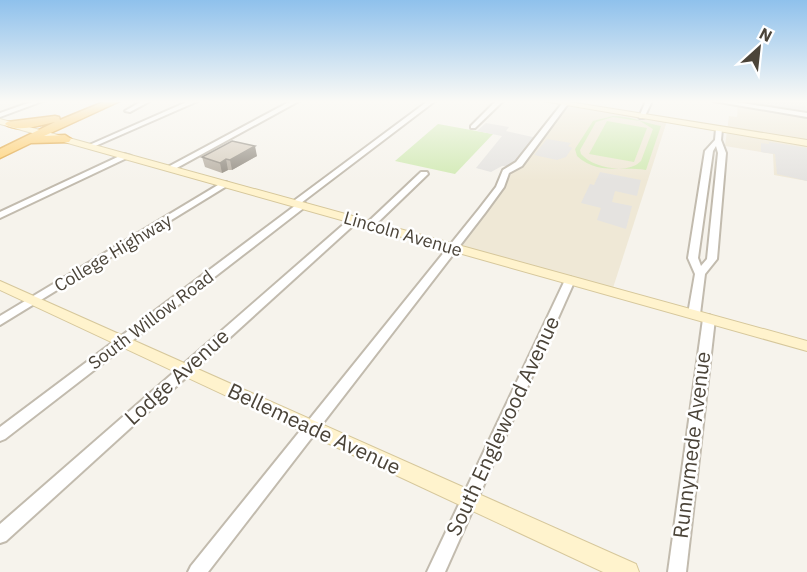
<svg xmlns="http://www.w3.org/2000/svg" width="807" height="572" viewBox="0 0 807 572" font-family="'IBM Plex Sans',sans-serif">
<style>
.education{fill:#efe8d6}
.green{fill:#d2eab5;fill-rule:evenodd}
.parking{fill:#e5e3e0}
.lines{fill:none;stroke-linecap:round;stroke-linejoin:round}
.street-casing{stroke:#c2bbae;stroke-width:4}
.secondary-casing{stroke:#d6c79b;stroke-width:2}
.highway-casing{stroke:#e0a43c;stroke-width:3}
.street{fill:#fff;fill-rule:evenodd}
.secondary{fill:#fff3cd;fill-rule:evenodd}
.highway{fill:#ffcf6e;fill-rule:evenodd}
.wall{fill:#bab2a6}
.shaded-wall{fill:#979187}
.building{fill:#d8cfc1;stroke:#979187;stroke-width:1.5}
.labels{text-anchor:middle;stroke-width:5;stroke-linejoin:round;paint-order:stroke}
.street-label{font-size:18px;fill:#4b4439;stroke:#fff}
.near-street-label{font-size:21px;fill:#4b4439;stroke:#fff}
</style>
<rect width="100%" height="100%" fill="#f6f3ec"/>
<g class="education">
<polygon points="738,101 807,101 807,181 774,175 773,154 725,146 729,116 737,117"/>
<polygon points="565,104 667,121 612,291 454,248"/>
</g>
<g class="green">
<path d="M613 116C630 116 645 123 661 126L646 170C622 166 597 175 577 156L575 149 593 121ZM613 117 640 121 653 129 641 161C628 175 593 168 581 154L580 150 596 122Z"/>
<polygon points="607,121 647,128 634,162 589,154"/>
<polygon points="438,124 493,134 455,174 395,161"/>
</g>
<g class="parking">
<polygon points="740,101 805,101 807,112 740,102"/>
<polygon points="486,123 509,127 506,131 537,138 515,166 502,166 491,172 476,168 502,136 477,131"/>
<polygon points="547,139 571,143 568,146 572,148 566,157 557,160 534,155"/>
<polygon points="769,142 807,148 807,181 777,174 775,154 761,152 761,143 769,144"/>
<polygon points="600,172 641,180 637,196 615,191 612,202 632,206 626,229 597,220 601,208 581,203 590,184 594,185"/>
</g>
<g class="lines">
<defs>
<g id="street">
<polygon points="34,101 43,101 0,117 0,113"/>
<polygon points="142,101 150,101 130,112 125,111"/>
<polygon points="189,101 198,101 93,147 87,146"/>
<polygon points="291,101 299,101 173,170 166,168"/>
<polygon points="428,101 435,101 301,203 305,203 305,207 5,439 0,441 0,427 296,205 291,203"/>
<polygon points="496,101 503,101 475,128 471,128 471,126"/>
<polygon points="564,101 570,101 522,166 509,173 504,187 485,213 208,572 188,572 191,566 479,209 496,187 503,170 516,162"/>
<polygon points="646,101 652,101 644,118 640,118 639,117"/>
<polygon points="713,101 729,101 807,113 807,117"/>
<path d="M719 127 722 129 721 140 726 153 717 259 705 274 700 314 694 318 688 314 695 274 688 258 705 151 715 140 716 129ZM716 146 718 153 707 259 701 266 698 258 713 151Z"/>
<polygon points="124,154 131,156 0,218 0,212"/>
<polygon points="421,172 427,172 428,174 374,226 368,226 367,224 368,222"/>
<polygon points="223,182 226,182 230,184 0,325 0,316"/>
<polygon points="354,217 357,218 357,222 6,541 0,543 0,524 351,218"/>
<polygon points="570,277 575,280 445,572 427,572 565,280"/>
<polygon points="709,315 715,319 686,572 668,572 703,319"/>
</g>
<g id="secondary">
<polygon points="543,101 563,101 807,140 807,146"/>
<polygon points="0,119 807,341 807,351 0,124"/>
<polygon points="0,281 636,564 639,572 603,572 0,290"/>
</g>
<path id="highway" d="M106 101H120L44 136 65 135 71 139 69 142 31 143 0 158V149L55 122C41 125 17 133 5 124L7 122 55 116 59 117 60 120Z"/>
</defs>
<use href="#street" class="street-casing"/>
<use href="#secondary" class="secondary-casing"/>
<use href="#highway" class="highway-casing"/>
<use href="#street" class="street"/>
<use href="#secondary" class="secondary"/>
<use href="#highway" class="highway"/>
</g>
<polygon class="wall" points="257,156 232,170 228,170 222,173 205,167 202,157"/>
<g class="shaded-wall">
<polygon points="255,146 257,156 232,170 230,160"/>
<polygon points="226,159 228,170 222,173 220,163"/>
</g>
<polygon class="building" points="232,141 255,146 230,160 226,159 220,163 202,157"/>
<linearGradient id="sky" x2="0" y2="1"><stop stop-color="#8fc1ec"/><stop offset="0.56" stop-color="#fbfaf6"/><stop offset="1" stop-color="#fbfaf6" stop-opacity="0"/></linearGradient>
<rect width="807" height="181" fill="url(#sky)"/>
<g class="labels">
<g class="street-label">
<text transform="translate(403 234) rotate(16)" y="6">Lincoln Avenue</text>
<text transform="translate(113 253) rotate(-31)" y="6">College Highway</text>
<text transform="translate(151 320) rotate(-37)" y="6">South Willow Road</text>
</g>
<g class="near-street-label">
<text transform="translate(177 377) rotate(-42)" y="7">Lodge Avenue</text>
<text transform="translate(503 426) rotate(-65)" y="7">South Englewood Avenue</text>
<text transform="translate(314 429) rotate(25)" y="7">Bellemeade Avenue</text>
<text transform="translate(692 445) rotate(-83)" y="7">Runnymede Avenue</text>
</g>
</g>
<g transform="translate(759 48) rotate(27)" stroke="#ffffff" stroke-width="4.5" paint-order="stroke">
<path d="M0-4.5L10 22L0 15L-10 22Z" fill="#4b4439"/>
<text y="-9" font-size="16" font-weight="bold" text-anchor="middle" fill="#4b4439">N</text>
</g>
</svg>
